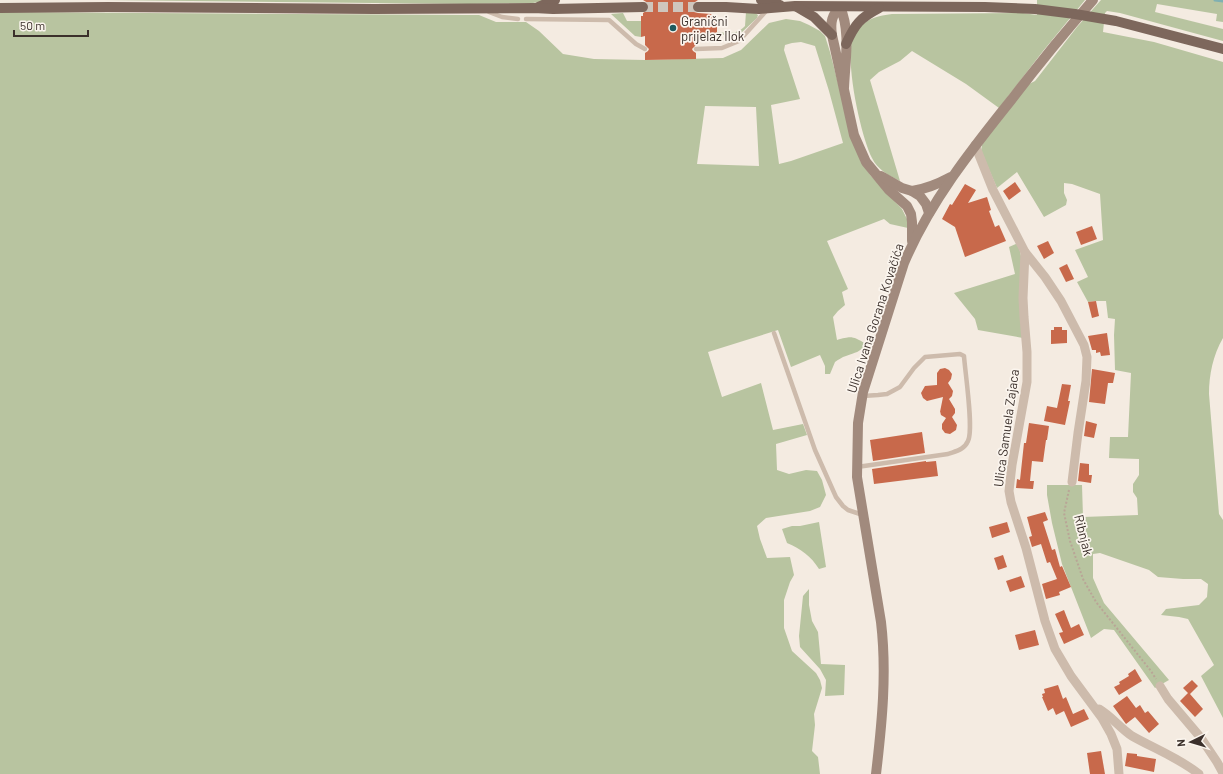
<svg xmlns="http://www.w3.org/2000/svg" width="1223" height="774" viewBox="0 0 1223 774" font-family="Barlow,sans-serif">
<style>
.green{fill:#b8c4a0;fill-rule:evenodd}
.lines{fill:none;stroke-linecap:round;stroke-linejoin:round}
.stream{stroke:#7fb0b2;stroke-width:3}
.building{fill:#c8694b}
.primary-tunnel{stroke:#cfc6bd;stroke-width:10;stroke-dasharray:10 5;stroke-linecap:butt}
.path{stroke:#b9a596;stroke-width:2;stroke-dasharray:2 2;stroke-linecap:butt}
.lane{stroke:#cdbbac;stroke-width:4.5}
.street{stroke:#cdbbac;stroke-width:9}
.secondary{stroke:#a18a7d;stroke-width:10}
.primary{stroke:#7d675c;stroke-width:10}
.poi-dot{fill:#1f5a5e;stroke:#fbf5ee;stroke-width:1.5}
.labels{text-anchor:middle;stroke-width:3.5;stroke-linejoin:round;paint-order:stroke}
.poi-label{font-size:13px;fill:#3b302b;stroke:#fbf5ee;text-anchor:start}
.street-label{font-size:13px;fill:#3b302b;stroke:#fbf5ee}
</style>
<rect width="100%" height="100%" fill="#f4ebe1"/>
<g class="green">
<polygon points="104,0 549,0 533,3 469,4"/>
<path d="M1037 0H1085L1043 51 999 108 966 84 912 51 900 61 879 72 870 80 900 181C889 176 877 169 872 158 861 137 843 56 854 35 855 32 857 30 859 28 870 17 878 16 892 14L1023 13 1037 15Z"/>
<path d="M1101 0H1223V22L1216 21 1217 14 1157 4 1155 12 1223 29V41L1120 13 1107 11 1105 13 1103 32 1154 42 1223 62V338C1213 355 1209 375 1209 394L1219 514 1223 520V718L1201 676 1214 665 1188 619 1179 617 1161 615 1166 609 1199 605 1207 597 1208 584 1201 579H1183L1158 577 1149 570 1100 553 1093 554V578L1104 603 1169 680 1155 688 1114 630 1104 629 1091 638 1062 564 1052 523 1047 495V485H1082L1083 517 1138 515 1137 498 1133 492V484L1139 475V459L1109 458 1110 437H1128L1131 373 1115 370 1114 335 1115 319 1108 318 1106 301H1096L1088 302 1077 282 1088 277 1075 250 1103 240 1100 194 1072 184 1064 183V193L1067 200 1066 205 1044 217 1017 172 997 188 981 151 982 145 987 137 1029 84 1035 81 1077 27Z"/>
<path d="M0 12 464 15H479L496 22H526L539 31 563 54 594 59 645 60 723 58 741 50 769 23 786 19 800 21 809 25 820 31 825 36 830 52 849 126 861 162 871 176 902 209 907 219 908 228 890 224 884 219 827 241 848 289 842 292 845 305 838 311 833 317 837 340C852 336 852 336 866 344 859 353 856 352 846 356 842 357 838 360 835 362L830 374H825V366L820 355 791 367 778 330 708 352 722 397 761 383 773 430 803 424 807 435 776 444 777 470 789 474 806 470 817 471 822 480 826 495 820 507 810 511 766 518 757 526 760 539 767 558 790 557 794 575 790 582 784 600V628L792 651 816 673 820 680 822 688 814 714 815 725 812 751 818 757 820 774H0ZM801 42 815 46 829 91 843 143 791 161 779 164 771 105 800 99 784 50 785 45 792 43ZM705 106 756 107 759 166 697 164Z"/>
<path d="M746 12 755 13 758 15 757 18 739 35H717V32C729 33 736 35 745 26Z"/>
<polygon points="623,13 627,21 641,21 641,37 635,36 611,14"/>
<polygon points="1018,243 1021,256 1023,338 978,330 975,319 954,293 1015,274 1009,247"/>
<path d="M819 522 826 567 819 569C811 556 801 549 787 543L782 529 792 526H800Z"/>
<polygon points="809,589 809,605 812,621 818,632 821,664 845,665 844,695 825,696 826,680 820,669 800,647 799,636 803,596"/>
</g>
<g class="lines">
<polyline class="stream" points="1215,0 1223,1"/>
</g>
<g class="building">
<polygon points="643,0 698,0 692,4 692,10 694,12 698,13 711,14 717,22 717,35 695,36 696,45 692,49 693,51 696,53 696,59 645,60 645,53 648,51 649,49 645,45 645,36 641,37 641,16 643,16 643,13 648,10 649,6 648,3"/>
<polygon points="1015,182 1021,191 1009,200 1003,191"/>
<polygon points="965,184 976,190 968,203 987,197 991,210 989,211 995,227 999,225 1006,241 965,257 955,227 942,219 950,204 952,205"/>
<polygon points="1092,226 1097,239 1081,245 1076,232"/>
<polygon points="1048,241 1054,253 1044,259 1037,246"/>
<polygon points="1067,264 1074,279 1066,282 1059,268"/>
<polygon points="1096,301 1099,316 1092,318 1088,302"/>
<polygon points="1054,327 1062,327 1062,330 1067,330 1067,343 1051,344 1051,330 1054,330"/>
<polygon points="1107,333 1110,355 1101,356 1100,352 1096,353 1096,350 1092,350 1088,336"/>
<polygon points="945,368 949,370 952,374 951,379 948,383 953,391 952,396 949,399 955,409 955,413 952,417 957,425 956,430 950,434 945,433 942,429 942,424 946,418 941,415 940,411 940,412 943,397 927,401 923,398 921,393 925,386 937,385 937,373 940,369"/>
<polygon points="1092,369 1115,373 1113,383 1108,383 1105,404 1089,402"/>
<polygon points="1062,384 1071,385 1068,401 1070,401 1065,425 1044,421 1047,406 1057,408"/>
<polygon points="1086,421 1097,424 1094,438 1084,436"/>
<polygon points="1029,423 1049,426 1047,440 1046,440 1043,462 1032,461 1030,481 1034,481 1033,489 1016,488 1017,479 1020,480 1024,443 1026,443"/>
<polygon points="922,432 925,453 873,461 870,440"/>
<polygon points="926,461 926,462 936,461 938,476 874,484 872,469"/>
<polygon points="1080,463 1089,464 1089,475 1092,475 1091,483 1078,481"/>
<polygon points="1045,512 1048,520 1043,522 1052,550 1055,549 1060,567 1062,566 1071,587 1059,592 1060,595 1046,599 1042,584 1057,579 1050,562 1047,563 1041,544 1032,547 1029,537 1032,536 1027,517"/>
<polygon points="1007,522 1010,532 992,538 989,527"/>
<polygon points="1003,555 1007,567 998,570 994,558"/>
<polygon points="1021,576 1025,587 1010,592 1006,581"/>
<polygon points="1064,610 1071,628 1079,624 1084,635 1064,644 1059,633 1063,632 1055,614"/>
<polygon points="1035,630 1039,645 1019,650 1015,635"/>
<polygon points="1135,669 1142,681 1119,695 1114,687 1120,684 1119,682 1129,676 1128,674"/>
<polygon points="1192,680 1198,686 1190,694 1203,709 1195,717 1180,701 1188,693 1183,688"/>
<polygon points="1058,685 1063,699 1066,697 1073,714 1084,709 1089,719 1071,727 1064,711 1056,715 1053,708 1048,711 1042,697 1043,697 1042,694 1045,693 1044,689"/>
<polygon points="1127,696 1136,708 1140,705 1145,713 1148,711 1159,724 1149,733 1135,717 1126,724 1113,706"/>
<polygon points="1101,751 1105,774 1090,774 1087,753"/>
<polygon points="1127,753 1137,754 1137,756 1156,759 1154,772 1125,766"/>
</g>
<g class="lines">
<polyline class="primary-tunnel" points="643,7 698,7"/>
<polyline class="path" points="1069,490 1064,513 1070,541 1083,579 1096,602 1151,671 1156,679"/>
<g class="lane">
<polyline points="489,12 502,17 518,19"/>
<polyline points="526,19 609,20 636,44 645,49"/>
<polyline points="696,49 722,48 739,41 767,10"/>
<polyline points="774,333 815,450 836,497 843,506 848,510 863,515"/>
<path d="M857 467 948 454C956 451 964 450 968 441 974 429 965 372 964 356L960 354 925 357 914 368 900 387 887 394 878 395 863 396"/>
</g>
<g class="street">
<polyline points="975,145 993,190 1025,252 1045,277 1061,301 1084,345 1087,357 1086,381 1078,433 1072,482"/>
<polyline points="1025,252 1023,298 1024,317 1027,352 1027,382 1012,465 1009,491 1011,502 1026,548 1045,621 1055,649 1071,676 1102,718 1111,734 1117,749 1119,774"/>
<polyline points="1160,686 1168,699 1201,738 1217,762 1223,773"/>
<path d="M1099 709C1111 716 1120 728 1132 736 1155 749 1179 758 1199 774"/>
</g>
<g class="secondary">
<path d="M844 88C845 62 851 31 840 7 832 15 830 22 832 35L854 135 866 162 889 190 907 206 911 214 912 222V241"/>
<polyline points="881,176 902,188 912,191 920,196 926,204 929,213"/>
<path d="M912 191C927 189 938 184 951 177"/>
<path d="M876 774C882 723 887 673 881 622L857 477 858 423 863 392 904 263C930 202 971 150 1012 99 1038 65 1065 32 1093 0"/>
</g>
<g class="primary">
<polyline points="761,0 780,5"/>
<polyline points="538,7 555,0"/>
<polyline points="698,7 726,7 759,9 795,6 985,7 1035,9 1075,14 1116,21 1223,49"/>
<polyline points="797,7 814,17 832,35"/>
<polyline points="0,8 108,7 374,9 534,8 553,9 643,7"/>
<path d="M846 44C855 24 860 18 879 8"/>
</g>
</g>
<circle class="poi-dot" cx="673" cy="28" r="4"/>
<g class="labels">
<g class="poi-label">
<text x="681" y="26">Granični<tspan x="681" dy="15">prijelaz Ilok</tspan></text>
</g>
<g class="street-label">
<text transform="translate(875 318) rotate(-72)" y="5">Ulica Ivana Gorana Kovačića</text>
<text transform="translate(1006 428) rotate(-82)" y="5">Ulica Samuela Zajaca</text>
<text transform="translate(1084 535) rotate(76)" y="5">Ribnjak</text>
</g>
</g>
<g transform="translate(1191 742) rotate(265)" stroke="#fbf5ee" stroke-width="3" paint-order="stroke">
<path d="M0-3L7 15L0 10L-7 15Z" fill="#3b302b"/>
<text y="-6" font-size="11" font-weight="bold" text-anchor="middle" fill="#3b302b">N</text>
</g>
<path d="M14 30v6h74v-6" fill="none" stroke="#3b302b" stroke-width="2"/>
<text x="20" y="30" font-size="12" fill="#3b302b" stroke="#fbf5ee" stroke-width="3" paint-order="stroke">50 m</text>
</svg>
